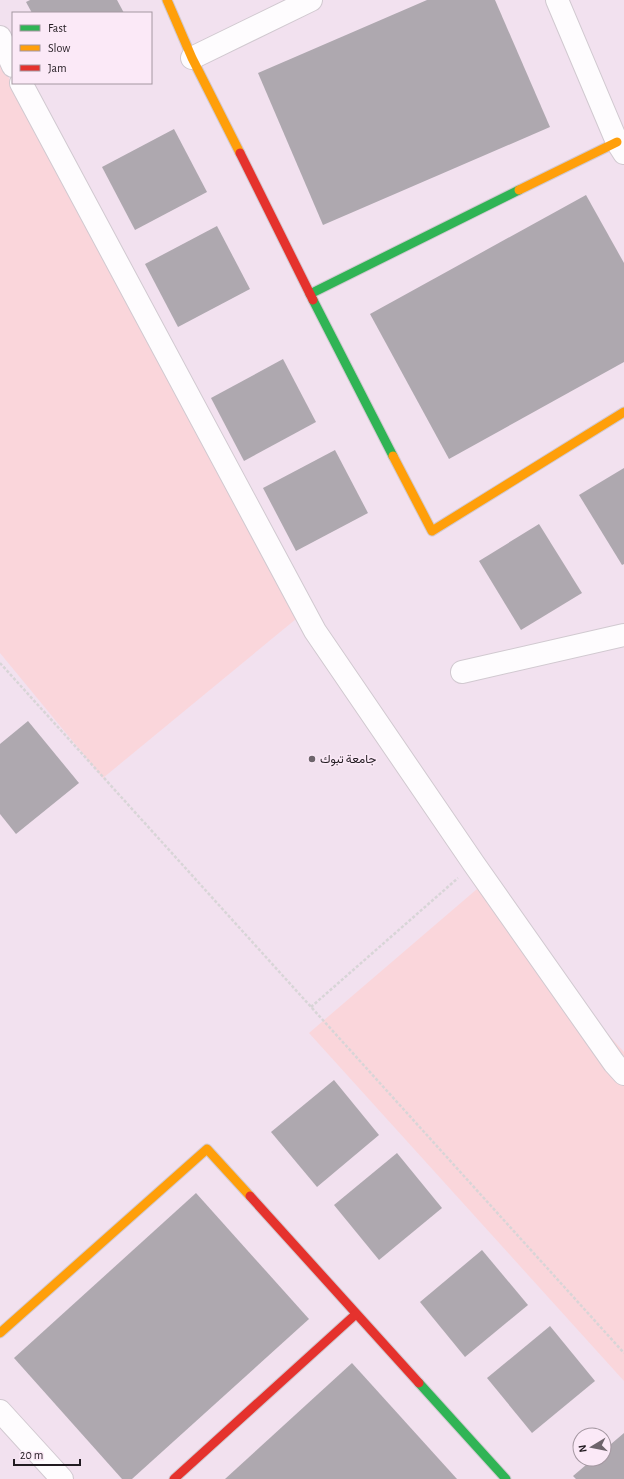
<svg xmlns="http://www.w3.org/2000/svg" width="624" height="1479" viewBox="0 0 624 1479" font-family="'Alegreya Sans',Vazirmatn,sans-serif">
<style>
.built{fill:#f2e1ef;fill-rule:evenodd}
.green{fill:#fad6db}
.building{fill:#aea8af}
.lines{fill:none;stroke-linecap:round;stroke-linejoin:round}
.street-casing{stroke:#d1c9d0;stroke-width:24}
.fast-casing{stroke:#d1c9d0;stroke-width:11}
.slow-casing{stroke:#d1c9d0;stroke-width:11}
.jam-casing{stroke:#d1c9d0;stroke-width:11}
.path{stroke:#d8d5d7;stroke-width:2.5;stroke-dasharray:3 2;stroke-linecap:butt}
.street{stroke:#fefcfe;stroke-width:22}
.fast{stroke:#30b455;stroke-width:9}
.slow{stroke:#ff9f0a;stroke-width:9}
.jam{stroke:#e5322d;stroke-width:9}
.poi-dot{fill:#6d646b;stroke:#fbe9f7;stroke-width:1.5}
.labels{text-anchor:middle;stroke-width:3;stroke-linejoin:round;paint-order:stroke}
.poi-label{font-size:12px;fill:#221b21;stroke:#fbe9f7;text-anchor:start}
</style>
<rect width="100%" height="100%" fill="#f7edf5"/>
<path class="built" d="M0 0H624V1479H0ZM13 13H151V83H13ZM580 1435H604V1459H580Z"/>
<g class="green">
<polygon points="0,61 296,619 103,778 0,653"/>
<polygon points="477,889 624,1052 624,1381 309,1033"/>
</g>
<g class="building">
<polygon points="30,0 117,0 124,13 32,13 26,2"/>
<polygon points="427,0 495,0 550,127 323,225 258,73"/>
<polygon points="174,129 207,192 135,230 102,167"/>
<polygon points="586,195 624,263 624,362 449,459 370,314"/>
<polygon points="217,226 250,289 178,327 145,264"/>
<polygon points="283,359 316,422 244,461 211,398"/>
<polygon points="335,450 368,513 296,551 263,488"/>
<polygon points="624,468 624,564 622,565 579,495"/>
<polygon points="539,524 582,593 521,630 479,561"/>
<polygon points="28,721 79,783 16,834 0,814 0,744"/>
<polygon points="334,1080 379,1135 317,1187 271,1132"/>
<polygon points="397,1153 442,1208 379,1260 334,1205"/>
<polygon points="196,1193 309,1319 132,1479 122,1479 14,1358"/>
<polygon points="482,1250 528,1305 465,1357 420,1302"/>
<polygon points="550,1326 595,1381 532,1433 487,1378"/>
<polygon points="352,1363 457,1479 225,1479"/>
<polygon points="624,1433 624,1479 576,1479 573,1476 593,1459 604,1459 604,1450"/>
</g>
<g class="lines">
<defs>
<g id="street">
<polyline points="557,0 617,142 624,153"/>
<polyline points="0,37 13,66"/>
<polyline points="192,58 311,0"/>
<polyline points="21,83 315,631 474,864 614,1063 624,1074"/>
<polyline points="462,672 624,635"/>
<polyline points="0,1411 62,1479"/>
</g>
<g id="fast">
<polyline points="310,294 519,190"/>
<polyline points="313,300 393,456"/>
<polyline points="419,1383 506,1479"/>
</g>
<g id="slow">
<polyline points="167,0 192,58 240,153"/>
<polyline points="519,190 617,142"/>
<polyline points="393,456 432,531 624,412"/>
<polyline points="0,1333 207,1149 250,1196"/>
</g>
<g id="jam">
<polyline points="240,153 313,300"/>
<polyline points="250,1196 419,1383"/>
<polyline points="174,1479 356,1314"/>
</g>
</defs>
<use href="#street" class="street-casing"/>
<use href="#fast" class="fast-casing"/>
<use href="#slow" class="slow-casing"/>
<use href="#jam" class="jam-casing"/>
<g class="path">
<polyline points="0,663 624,1353"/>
<polyline points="311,1007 458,878"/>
</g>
<use href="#street" class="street"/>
<use href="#fast" class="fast"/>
<use href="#slow" class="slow"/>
<use href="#jam" class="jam"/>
</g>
<circle class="poi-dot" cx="312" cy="759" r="4"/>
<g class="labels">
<g class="poi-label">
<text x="320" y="763">جامعة تبوك</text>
</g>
</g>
<rect x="12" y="12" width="140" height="72" fill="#fbe9f7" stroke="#a497a1"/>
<rect x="20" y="25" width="20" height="6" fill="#30b455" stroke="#a497a1"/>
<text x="48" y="32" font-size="12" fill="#221b21">Fast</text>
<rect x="20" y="45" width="20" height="6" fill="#ff9f0a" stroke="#a497a1"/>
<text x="48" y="52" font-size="12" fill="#221b21">Slow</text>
<rect x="20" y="65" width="20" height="6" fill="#e5322d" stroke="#a497a1"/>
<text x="48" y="72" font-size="12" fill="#221b21">Jam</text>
<g transform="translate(592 1447) rotate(260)"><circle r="19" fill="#fbe9f7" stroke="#a497a1"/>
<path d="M0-3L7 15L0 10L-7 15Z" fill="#6d646b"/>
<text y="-6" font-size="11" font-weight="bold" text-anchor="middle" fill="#221b21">N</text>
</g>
<path d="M14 1459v6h66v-6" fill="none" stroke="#221b21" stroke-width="2"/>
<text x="20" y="1459" font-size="12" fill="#221b21" stroke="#fbe9f7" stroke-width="3" paint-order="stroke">20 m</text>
</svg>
